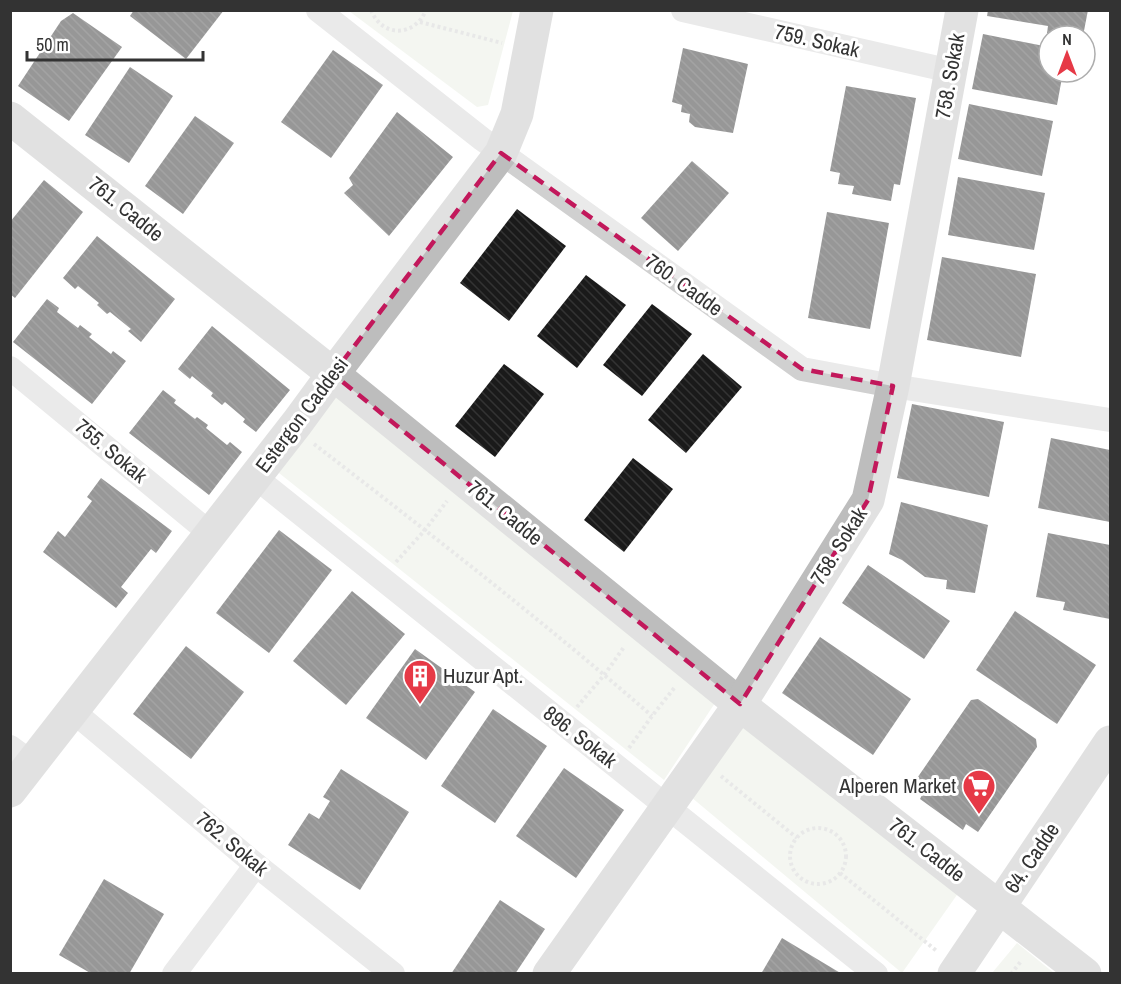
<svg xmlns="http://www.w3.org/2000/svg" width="1121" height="984" viewBox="0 0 1121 984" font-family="'Archivo Narrow',sans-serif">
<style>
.green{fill:#e6ecdf}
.building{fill:url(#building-back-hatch)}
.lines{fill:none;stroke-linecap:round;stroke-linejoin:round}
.path{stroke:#cdcdcd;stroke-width:4;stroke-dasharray:3 3;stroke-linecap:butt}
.street{stroke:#d0d0d0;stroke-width:24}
.secondary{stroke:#bdbdbd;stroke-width:33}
.marked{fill:none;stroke:#c2185b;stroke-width:4.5;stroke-dasharray:12 8;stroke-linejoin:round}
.labels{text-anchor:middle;stroke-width:6;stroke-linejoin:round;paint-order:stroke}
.street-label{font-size:21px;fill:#333;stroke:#fff}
.poi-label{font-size:21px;fill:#333;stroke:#fff;text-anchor:start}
</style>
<defs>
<pattern id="building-back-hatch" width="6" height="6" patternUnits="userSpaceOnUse" patternTransform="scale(1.5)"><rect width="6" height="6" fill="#1a1a1a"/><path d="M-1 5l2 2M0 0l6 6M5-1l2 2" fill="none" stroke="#333"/></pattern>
</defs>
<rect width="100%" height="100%" fill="#fff"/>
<g class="green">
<polygon points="349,11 513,11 488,105 477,107"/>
<polygon points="333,390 717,700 664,780 274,469"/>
<polygon points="741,723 959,892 902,973 691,797"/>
<polygon points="1017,943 1054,973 992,973"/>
</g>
<g class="building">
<polygon points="134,10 224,10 186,59 130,16"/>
<polygon points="988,10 1088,10 1083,36 1064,36 1047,33 1048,26 987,16"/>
<polygon points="73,13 122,47 69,121 18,86 61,21"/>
<polygon points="983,34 1049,47 1049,72 1063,72 1057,105 972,89"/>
<polygon points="683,48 748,64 733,133 695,127 689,122 690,114 681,112 682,105 672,102"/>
<polygon points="333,50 383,85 331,158 281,122"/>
<polygon points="130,67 173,96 129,163 85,135"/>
<polygon points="846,86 916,98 900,185 894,184 891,201 852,194 854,186 838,184 840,173 830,171"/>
<polygon points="969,104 1053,121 1042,176 958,159"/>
<polygon points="397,112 453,157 389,236 344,193 353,185 349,178"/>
<polygon points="195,116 234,143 183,214 145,186"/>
<polygon points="692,161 729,193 678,251 641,218"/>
<polygon points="958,177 1045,193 1034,250 948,235"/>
<polygon points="44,180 83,212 15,298 10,294 10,222"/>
<polygon points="517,209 566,246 509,321 460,283"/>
<polygon points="827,212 889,223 870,329 808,318"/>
<polygon points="97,236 175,299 141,342 128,331 131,329 110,312 107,314 97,305 99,303 78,286 75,289 63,278"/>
<polygon points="942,257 1036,274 1021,357 927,340"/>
<polygon points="586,275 626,305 577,368 537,336"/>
<polygon points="47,299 59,308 57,312 78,328 80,325 92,334 89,337 111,354 113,351 126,361 92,404 13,342"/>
<polygon points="652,304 692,334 642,396 603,365"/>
<polygon points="212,326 290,390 256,432 243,422 245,419 225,402 222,405 211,396 213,393 192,376 190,379 178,369"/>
<polygon points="703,354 742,387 686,453 648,420"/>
<polygon points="504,364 544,394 495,457 455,426"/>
<polygon points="163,390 176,400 174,403 195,419 197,417 208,425 206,428 227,445 230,442 242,452 209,495 129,433"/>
<polygon points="912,404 1004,422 989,497 897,478"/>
<polygon points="1051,438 1110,450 1110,522 1038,508"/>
<polygon points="633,458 673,489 624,552 584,520"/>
<polygon points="101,478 172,531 156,553 151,549 121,587 128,593 116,608 43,552 58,531 65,537 92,501 87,497"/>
<polygon points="901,502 988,525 975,593 946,589 947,580 925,577 902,560 889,554"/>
<polygon points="279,530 332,570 269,653 216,613"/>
<polygon points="1048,533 1110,545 1110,619 1063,610 1065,602 1036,597"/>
<polygon points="868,565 950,621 924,659 842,603"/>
<polygon points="352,591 405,634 346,705 293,661"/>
<polygon points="1015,611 1096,665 1057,724 976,670"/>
<polygon points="820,637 911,699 873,755 782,693"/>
<polygon points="186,646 244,692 191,759 133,714"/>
<polygon points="415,649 475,692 426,760 366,718"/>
<polygon points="978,699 1036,739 1037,747 978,832 966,824 963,830 920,799 922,795 913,792 913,784 971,700"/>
<polygon points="493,709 547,746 495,823 441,786"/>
<polygon points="564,768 624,810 576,878 516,836"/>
<polygon points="341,769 409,812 360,890 288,845 309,813 319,819 330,801 323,797"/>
<polygon points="104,879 164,914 129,974 92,974 59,955"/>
<polygon points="500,900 545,929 515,974 451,974"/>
<polygon points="782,938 842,974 761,974"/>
</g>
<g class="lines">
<g class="path">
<path d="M371 10C382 38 415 37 426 10"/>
<polyline points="420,22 502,43"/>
<path d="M314 444C428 532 543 621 652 716"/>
<polyline points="396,562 425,530 447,501"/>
<polyline points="577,707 605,674 624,647"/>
<polyline points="629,748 652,716 675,687"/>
<polyline points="721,776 797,838"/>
<circle cx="818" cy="856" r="28"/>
<polyline points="840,873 938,952"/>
<polyline points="1011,974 1022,960"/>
</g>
<g class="street">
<polyline points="318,10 482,139 802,369 893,386 1110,420"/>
<polyline points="683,10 951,71"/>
<polyline points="10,368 211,534"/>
<polyline points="255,477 876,974"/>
<polyline points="74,712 256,865 393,974"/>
<polyline points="10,747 32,763"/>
<polyline points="174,974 256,865"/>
</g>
<g class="secondary">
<polyline points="10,118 333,374 753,715 1085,974"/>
<polyline points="10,791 297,423 333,374 501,153 517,114 537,10"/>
<polyline points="549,974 740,704 868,500 893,386 962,10"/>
<polyline points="954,974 1110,742"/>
</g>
</g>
<path d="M0 0H1121V984H0ZM501 153 802 369 893 386 868 500 740 704 333 374Z" fill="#fff" fill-opacity=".55" fill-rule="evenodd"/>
<path class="marked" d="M501 153 802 369 893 386 868 500 740 704 333 374Z"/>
<defs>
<symbol id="building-pin" viewBox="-11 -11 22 30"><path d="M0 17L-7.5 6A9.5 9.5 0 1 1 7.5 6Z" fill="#e63946" stroke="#fff"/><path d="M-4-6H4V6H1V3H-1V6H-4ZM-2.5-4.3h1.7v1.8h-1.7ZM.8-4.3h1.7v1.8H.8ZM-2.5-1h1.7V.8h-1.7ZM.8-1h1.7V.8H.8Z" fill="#fff"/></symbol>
<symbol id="supermarket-pin" viewBox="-11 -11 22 30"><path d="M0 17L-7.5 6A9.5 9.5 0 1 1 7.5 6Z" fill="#e63946" stroke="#fff"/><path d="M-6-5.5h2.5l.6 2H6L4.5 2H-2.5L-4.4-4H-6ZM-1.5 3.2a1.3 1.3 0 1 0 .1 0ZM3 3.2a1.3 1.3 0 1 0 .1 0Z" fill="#fff"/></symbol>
</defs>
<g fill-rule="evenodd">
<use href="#building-pin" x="401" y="657" width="38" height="52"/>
<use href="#supermarket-pin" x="960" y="767" width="38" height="52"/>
</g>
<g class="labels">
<g class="street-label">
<text transform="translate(817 41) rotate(13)" y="7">759. Sokak</text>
<text transform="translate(950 76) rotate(-80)" y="7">758. Sokak</text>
<text transform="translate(126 209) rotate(39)" y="7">761. Cadde</text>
<text transform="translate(684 285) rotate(36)" y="7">760. Cadde</text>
<text transform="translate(302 415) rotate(-53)" y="7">Estergon Caddesi</text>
<text transform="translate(111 451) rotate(40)" y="7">755. Sokak</text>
<text transform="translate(505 513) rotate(39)" y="7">761. Cadde</text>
<text transform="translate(839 546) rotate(-58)" y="7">758. Sokak</text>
<text transform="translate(580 737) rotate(38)" y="7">896. Sokak</text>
<text transform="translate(232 844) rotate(40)" y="7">762. Sokak</text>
<text transform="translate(927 850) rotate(38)" y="7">761. Cadde</text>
<text transform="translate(1032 858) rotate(-56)" y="7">64. Cadde</text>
</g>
<g class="poi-label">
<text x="443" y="683">Huzur Apt.</text>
<text x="956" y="793" text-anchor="end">Alperen Market</text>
</g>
</g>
<rect width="1121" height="984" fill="none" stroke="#333333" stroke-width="24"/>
<g transform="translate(1067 54)"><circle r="28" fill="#ffffff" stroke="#adadad" stroke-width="1.5"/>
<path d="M0-4.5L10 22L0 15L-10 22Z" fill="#e63946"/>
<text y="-9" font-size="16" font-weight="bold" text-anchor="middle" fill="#333333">N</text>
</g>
<path d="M27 51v9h176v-9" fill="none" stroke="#333333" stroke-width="3"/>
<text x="36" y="51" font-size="18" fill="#333333" stroke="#ffffff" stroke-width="4.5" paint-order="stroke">50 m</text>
</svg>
